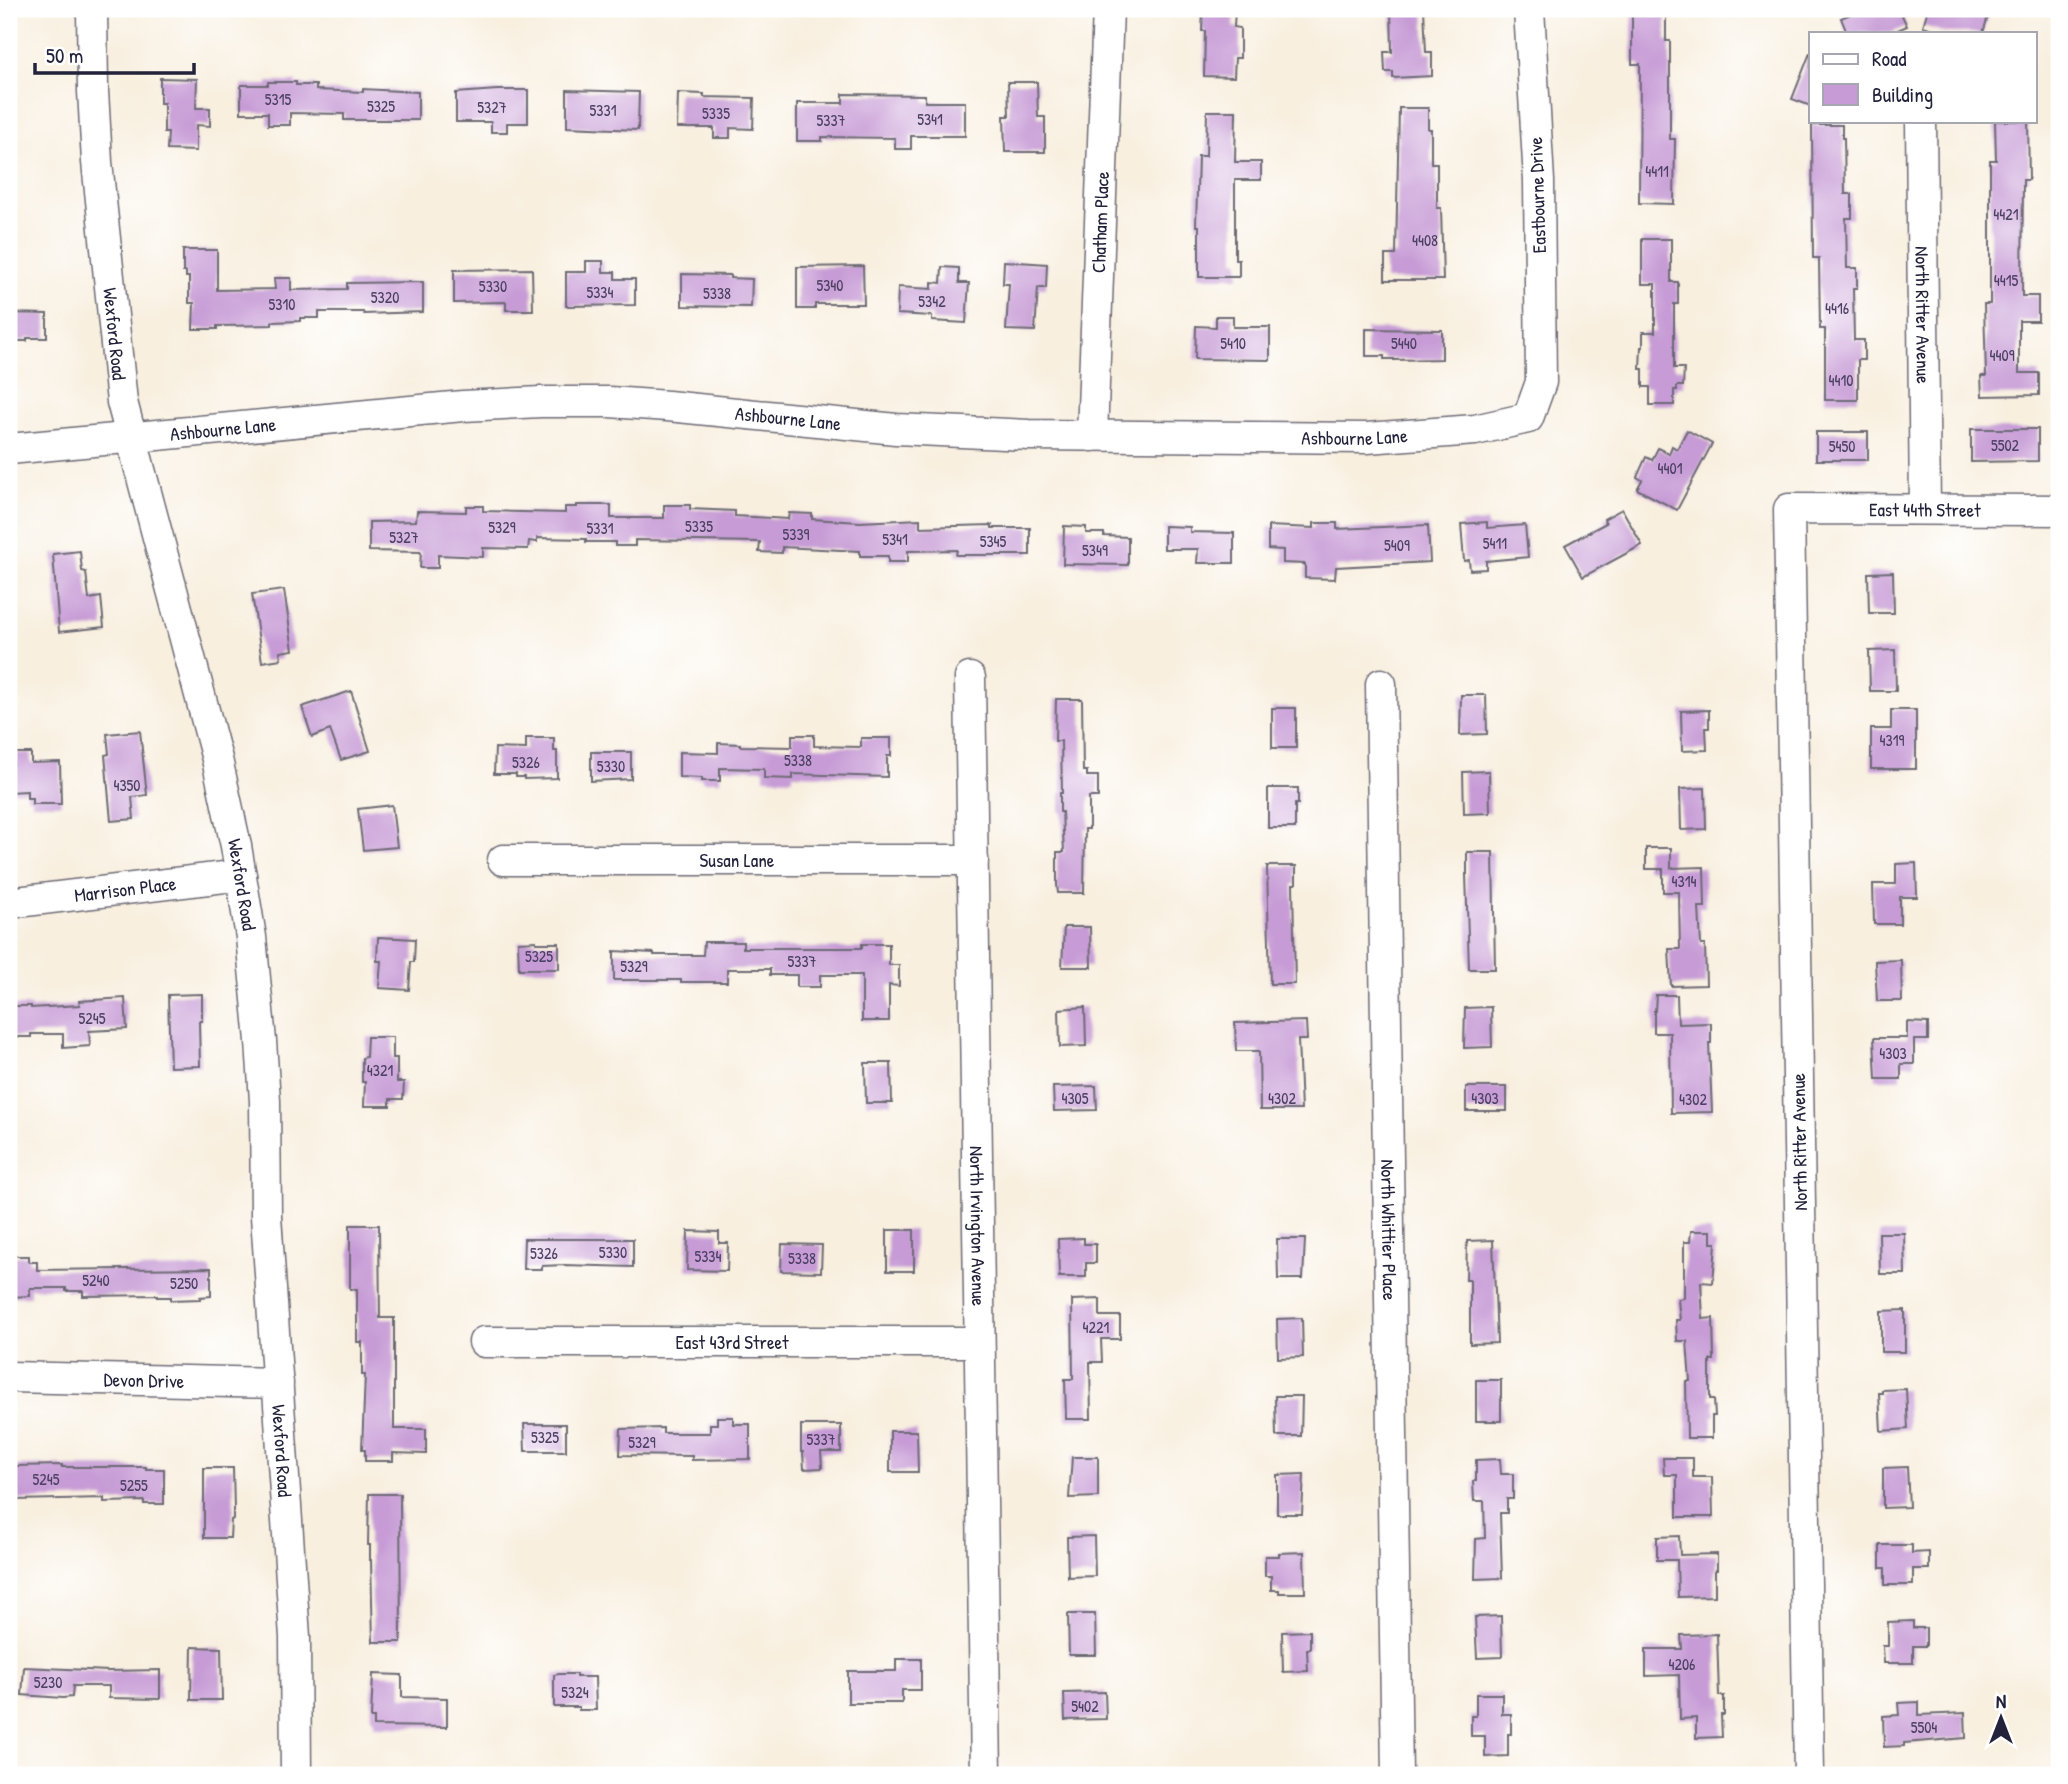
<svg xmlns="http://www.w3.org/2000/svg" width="2068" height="1784" viewBox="0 0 2068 1784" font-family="'Patrick Hand',sans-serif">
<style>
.building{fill:#c79cd6}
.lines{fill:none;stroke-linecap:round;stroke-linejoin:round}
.minor-casing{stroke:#6d6a74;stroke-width:33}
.minor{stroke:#fff;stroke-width:30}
.labels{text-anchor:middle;stroke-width:6;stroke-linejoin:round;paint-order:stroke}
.number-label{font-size:16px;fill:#4b4062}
.street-label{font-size:19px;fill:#22223b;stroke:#fff}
</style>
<rect width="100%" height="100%" fill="#fff"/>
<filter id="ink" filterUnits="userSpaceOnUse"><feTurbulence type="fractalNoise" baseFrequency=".0143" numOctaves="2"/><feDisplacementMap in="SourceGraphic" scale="14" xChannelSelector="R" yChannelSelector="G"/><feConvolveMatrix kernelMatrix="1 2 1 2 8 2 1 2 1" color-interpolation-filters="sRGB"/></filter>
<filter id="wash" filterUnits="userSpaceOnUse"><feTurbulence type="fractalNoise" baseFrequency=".00686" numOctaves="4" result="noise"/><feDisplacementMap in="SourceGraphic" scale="28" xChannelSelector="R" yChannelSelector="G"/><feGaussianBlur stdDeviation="1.57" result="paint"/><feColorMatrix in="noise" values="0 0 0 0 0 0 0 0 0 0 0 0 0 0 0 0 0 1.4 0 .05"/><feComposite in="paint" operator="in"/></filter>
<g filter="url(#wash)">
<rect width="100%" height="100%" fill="#f8efdf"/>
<g id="blocks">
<g class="building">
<polygon points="1203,9 1235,9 1234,27 1240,28 1240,58 1235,58 1234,77 1204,76 1205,31 1202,31"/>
<polygon points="1391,9 1424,9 1426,52 1432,52 1432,76 1393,78 1393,72 1385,72 1384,52 1392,52"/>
<polygon points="1632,9 1666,9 1666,41 1670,41 1670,139 1675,139 1674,204 1639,203 1640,64 1632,64"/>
<polygon points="1863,9 1899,9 1907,26 1891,33 1847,33 1841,18"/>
<polygon points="1928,9 1990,9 1983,33 1946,33 1923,26"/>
<polygon points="1810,53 1811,53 1811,106 1792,99"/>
<polygon points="160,78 197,79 196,108 210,108 210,126 196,125 196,151 167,150 168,133 164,133 164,103 160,103"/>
<polygon points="268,82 296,82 296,85 316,85 316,90 363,92 363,89 418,92 418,120 344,120 344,114 290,113 290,125 268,125 268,113 241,113 241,85 268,85"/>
<polygon points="1008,82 1037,82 1038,117 1045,117 1045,152 1005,152 1004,116 1009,116"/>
<polygon points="497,90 528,90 528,123 507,123 507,132 491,132 491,122 456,122 456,93"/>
<polygon points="567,90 639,92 638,130 567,127"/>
<polygon points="678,93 704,94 704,97 754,98 753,129 730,128 730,138 714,138 714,128 677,128"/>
<polygon points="843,94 925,95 925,102 965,102 965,136 911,136 911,149 895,149 895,138 822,137 822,141 797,141 797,103 843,103"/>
<polygon points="1399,108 1428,108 1428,129 1431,129 1431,163 1437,163 1437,208 1441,208 1443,280 1385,280 1385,255 1396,255"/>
<polygon points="1207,111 1236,111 1235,162 1261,162 1261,180 1235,180 1235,260 1239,260 1239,277 1199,277 1199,226 1196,226 1198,156 1206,156"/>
<polygon points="1995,121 2028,121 2029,180 2023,180 2022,296 2038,296 2038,321 2019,321 2019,373 2039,373 2039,395 1982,396 1981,376 1986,376 1984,304 1990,304 1990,160 1996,160"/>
<polygon points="1812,125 1842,125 1842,138 1844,138 1845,194 1852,194 1852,218 1846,218 1847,268 1857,268 1857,288 1853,288 1854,340 1864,340 1864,360 1858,360 1858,400 1825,400 1825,329 1820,329 1819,258 1813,258"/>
<polygon points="1642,239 1671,239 1671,282 1678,282 1678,304 1674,304 1674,368 1684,368 1683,386 1677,386 1677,390 1674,390 1674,405 1650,405 1650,387 1643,387 1643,369 1640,369 1641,347 1643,347 1643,332 1655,332 1655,284 1642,284"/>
<polygon points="183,250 217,250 217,290 275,289 274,278 291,278 291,290 347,289 347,283 423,282 423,312 364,314 363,312 319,312 319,318 300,318 300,321 272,322 272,325 217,326 217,329 193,329 194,303 189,303 189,277 186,277 186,272 183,272"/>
<polygon points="586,261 603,261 603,272 615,272 615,279 635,279 635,305 566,306 566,272 586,272"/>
<polygon points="1004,261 1047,264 1046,288 1038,288 1035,331 1006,330 1009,284 1003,284"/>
<polygon points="863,266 864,304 815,304 815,309 797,309 797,267"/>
<polygon points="942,267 959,268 959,283 969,283 966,323 932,321 932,316 897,314 898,287 932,289 932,282 941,283"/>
<polygon points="532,269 533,310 506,310 506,302 454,303 454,270"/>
<polygon points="682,274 730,275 730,278 752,279 751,307 682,306"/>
<polygon points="9,313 47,314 47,338 27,338 27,341 9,341"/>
<polygon points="1216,316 1233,316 1233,327 1270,327 1270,360 1195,359 1196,326 1216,327"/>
<polygon points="1366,329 1442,330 1442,359 1394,360 1394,359 1384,359 1384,356 1366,356"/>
<polygon points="1971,429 2038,429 2038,461 1971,462"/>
<polygon points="1687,430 1712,444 1677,510 1637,489 1642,480 1637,477 1646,457 1652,460 1658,448 1669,454 1672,446 1677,449"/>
<rect x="1816" y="432" width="52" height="28"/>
<polygon points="577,505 611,505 611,518 664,518 664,505 690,505 690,509 735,511 735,516 788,519 789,513 812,514 812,519 860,522 920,519 920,527 992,525 992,528 1030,528 1030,555 956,555 957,550 908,551 908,562 888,562 888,556 860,556 860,551 782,547 782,553 759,552 760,542 635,540 635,546 615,546 615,542 586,542 586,539 537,538 537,542 529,541 528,549 483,548 483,557 438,555 438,568 420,568 421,552 369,551 369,522 416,521 417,511 466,512 466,506 483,506 483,511 565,513 565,507 577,507"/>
<polygon points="1622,509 1642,545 1583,577 1565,545 1606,523 1604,519"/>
<polygon points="1487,522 1487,528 1525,525 1528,557 1486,561 1486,569 1470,570 1469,560 1464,561 1461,524"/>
<polygon points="1314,523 1337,523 1337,529 1428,525 1430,562 1336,567 1335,579 1305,578 1305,564 1283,563 1283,550 1268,549 1268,526 1314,528"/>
<polygon points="1064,526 1086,527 1086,533 1104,533 1104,536 1128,537 1128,565 1063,564"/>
<polygon points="1164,526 1190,527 1190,532 1234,533 1234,563 1197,563 1198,549 1164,549"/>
<polygon points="80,551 82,571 86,572 89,599 101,597 104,627 59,632 53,554"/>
<polygon points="1893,572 1894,613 1869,613 1868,573"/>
<polygon points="284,590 293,650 280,652 281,659 262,662 252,594"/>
<polygon points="1895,650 1896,691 1870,691 1869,651"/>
<polygon points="351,691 370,751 341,760 330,730 312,737 302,707"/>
<polygon points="1461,695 1486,695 1487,734 1460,735"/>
<polygon points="1056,699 1082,699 1083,771 1087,771 1087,776 1098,776 1098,797 1089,797 1089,829 1085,829 1084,893 1058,893 1057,885 1057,852 1064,852 1062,812 1060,812 1060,793 1062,793 1061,741 1055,741"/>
<rect x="1272" y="708" width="24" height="40"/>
<polygon points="1709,710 1709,728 1706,728 1707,750 1682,751 1681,711"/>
<polygon points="1891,710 1916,710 1916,769 1871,769 1871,729 1891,729"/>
<polygon points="140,731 147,795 132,797 134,819 111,821 105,755 109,754 107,734"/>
<polygon points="792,735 814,735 814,746 861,747 861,738 891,738 891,756 887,756 887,777 793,774 793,779 764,778 764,769 720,768 720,781 702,781 702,778 679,777 679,752 718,753 718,743 740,744 740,746 792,747"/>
<polygon points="526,738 554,738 554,751 557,751 557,778 524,779 524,777 516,777 516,774 494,774 495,748 526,749"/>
<polygon points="591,752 631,752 631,779 591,781"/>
<polygon points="12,753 31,753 31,763 60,762 61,804 32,804 32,798 27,798 27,791 9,792 9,764 13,764"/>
<polygon points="1489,771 1490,813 1464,814 1463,772"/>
<polygon points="1268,788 1298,788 1298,804 1295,804 1295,828 1268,828"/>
<polygon points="1705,788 1706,829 1681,830 1680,789"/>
<polygon points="392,805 397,847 363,850 358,809"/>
<polygon points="1646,848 1671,848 1671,868 1704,867 1705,907 1699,907 1701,945 1705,945 1706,985 1671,986 1669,949 1680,949 1679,892 1663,892 1663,869 1646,869"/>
<polygon points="1467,852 1493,852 1495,969 1469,969 1466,874 1467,874"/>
<polygon points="1916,863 1917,897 1900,897 1900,924 1874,924 1873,884 1896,884 1896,864"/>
<polygon points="1267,866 1296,866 1296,884 1293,884 1295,984 1270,984"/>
<polygon points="1064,927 1090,927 1091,967 1062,967"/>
<polygon points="378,937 415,939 414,962 411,962 409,990 379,988 381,961 377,961"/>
<polygon points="536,941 536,943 559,943 559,969 519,969 518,942"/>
<polygon points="704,942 743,942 743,948 862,948 862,944 889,944 889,965 899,965 899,986 889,985 889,1021 862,1021 862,975 820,975 820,987 797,987 797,975 770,975 770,969 727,969 727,982 681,982 681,980 614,980 614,951 654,953 654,955 703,955"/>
<polygon points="1901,960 1902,1001 1877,1001 1875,961"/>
<polygon points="202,994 202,1021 199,1021 200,1066 170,1067 168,995"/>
<polygon points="1656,995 1677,995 1678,1024 1711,1023 1711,1043 1709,1043 1712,1112 1671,1113 1670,1033 1654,1033 1654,1011 1655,1011"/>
<polygon points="125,998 127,1029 89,1031 90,1046 63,1048 63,1034 31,1034 31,1037 9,1037 9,1006 31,1006 31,1008 80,1005 79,1001"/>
<polygon points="1085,1007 1086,1046 1060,1047 1059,1009"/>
<polygon points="1491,1007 1492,1047 1464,1048 1465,1008"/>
<polygon points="1306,1021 1307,1040 1298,1040 1301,1110 1260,1110 1259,1051 1236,1051 1235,1023"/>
<polygon points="1907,1022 1928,1023 1928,1040 1914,1040 1914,1064 1901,1064 1901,1079 1876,1079 1874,1038 1907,1038"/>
<polygon points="367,1037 393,1037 393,1058 397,1058 397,1082 404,1082 403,1099 390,1099 390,1106 364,1106 365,1082 362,1082 362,1058 366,1057"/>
<polygon points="865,1063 891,1063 892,1103 866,1103"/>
<polygon points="1096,1086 1097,1110 1054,1111 1053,1087"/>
<rect x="1466" y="1087" width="41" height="24"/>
<polygon points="350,1225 379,1225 380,1318 394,1318 394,1429 426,1429 426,1454 393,1453 393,1461 365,1461 365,1450 362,1450 365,1375 362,1375 362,1342 357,1342 357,1289 350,1289"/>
<rect x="887" y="1230" width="27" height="41"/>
<polygon points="688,1231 719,1232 719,1243 728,1243 727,1271 687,1270"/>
<polygon points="1691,1231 1711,1231 1711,1243 1716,1243 1713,1283 1701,1282 1703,1319 1713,1318 1714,1360 1710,1360 1710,1399 1714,1399 1715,1416 1712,1416 1712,1438 1687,1438 1686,1381 1690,1381 1687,1341 1677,1341 1676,1320 1680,1320 1678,1299 1684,1298 1684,1242 1690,1242"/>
<polygon points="1879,1233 1904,1233 1905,1274 1880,1274"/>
<polygon points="1084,1238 1084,1244 1096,1244 1096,1263 1086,1263 1086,1277 1059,1277 1058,1239"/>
<polygon points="524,1239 633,1239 633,1267 564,1265 542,1266 542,1269 523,1269"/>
<polygon points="1277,1239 1305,1239 1303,1279 1278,1279"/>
<polygon points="1493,1240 1497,1343 1470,1344 1470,1280 1466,1280 1467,1241"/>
<polygon points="782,1244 822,1245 821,1272 781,1271"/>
<polygon points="9,1256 29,1256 29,1262 37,1262 37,1270 211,1268 211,1296 200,1297 200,1299 171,1300 171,1297 157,1297 157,1295 83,1296 83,1291 66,1291 66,1288 30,1288 30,1296 9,1297"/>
<polygon points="1100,1299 1100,1316 1120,1316 1120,1339 1101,1339 1102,1362 1090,1362 1091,1419 1066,1419 1065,1379 1073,1379 1072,1300"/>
<polygon points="1905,1310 1905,1352 1881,1352 1881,1311"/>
<polygon points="1302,1318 1303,1357 1278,1358 1277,1319"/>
<rect x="1476" y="1380" width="25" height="41"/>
<polygon points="1906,1389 1908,1429 1881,1431 1879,1393 1882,1393 1882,1390"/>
<polygon points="1275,1396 1302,1396 1301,1436 1276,1436"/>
<polygon points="717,1417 733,1417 733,1424 750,1424 750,1459 692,1460 692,1456 620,1455 621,1429 663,1428 663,1433 710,1433 710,1424 717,1424"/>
<polygon points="524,1424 566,1424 566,1451 525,1451"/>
<polygon points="801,1425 841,1425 841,1452 821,1452 822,1468 804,1469 803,1452 801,1452"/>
<polygon points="890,1431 917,1431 918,1472 890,1472"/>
<polygon points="1072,1457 1098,1457 1098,1497 1069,1498"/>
<polygon points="1663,1458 1693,1458 1693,1477 1712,1477 1713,1517 1677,1517 1677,1475 1664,1475"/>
<polygon points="1500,1459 1501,1474 1513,1474 1513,1499 1507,1499 1507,1513 1500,1513 1502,1578 1475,1579 1476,1539 1485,1538 1484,1501 1474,1501 1473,1481 1476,1481 1476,1460"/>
<polygon points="62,1465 62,1467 146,1467 146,1469 164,1469 164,1504 144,1504 144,1501 104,1502 104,1498 15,1500 15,1466"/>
<polygon points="1907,1467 1909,1507 1883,1508 1883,1468"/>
<polygon points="204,1468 233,1468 234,1510 233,1510 233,1519 231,1520 230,1538 204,1538"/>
<polygon points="1304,1474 1302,1514 1277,1514 1277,1475"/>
<polygon points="369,1494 400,1494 401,1642 373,1642 371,1560 370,1560 370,1545 368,1545"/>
<polygon points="1094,1536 1095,1576 1068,1577 1067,1537"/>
<polygon points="1679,1536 1680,1555 1717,1554 1717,1570 1715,1570 1715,1596 1678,1597 1677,1560 1657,1560 1657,1537"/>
<polygon points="1880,1545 1912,1545 1912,1553 1929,1552 1929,1569 1913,1569 1913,1585 1885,1585 1885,1568 1880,1568"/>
<polygon points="1304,1552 1305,1593 1279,1593 1279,1590 1271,1590 1271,1576 1265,1576 1265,1556 1279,1556 1279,1553"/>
<polygon points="1068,1614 1095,1614 1096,1655 1069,1655"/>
<polygon points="1501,1616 1502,1657 1477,1658 1475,1617"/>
<polygon points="1913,1621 1913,1628 1926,1628 1926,1646 1913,1646 1913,1663 1884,1663 1883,1646 1888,1646 1888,1622"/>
<polygon points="1310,1631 1310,1649 1307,1649 1308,1671 1283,1672 1282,1632"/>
<polygon points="1717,1634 1719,1696 1724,1696 1724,1715 1721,1715 1722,1737 1696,1738 1696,1718 1680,1719 1679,1675 1646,1676 1646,1649 1682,1649 1681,1635"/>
<polygon points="192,1647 221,1648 222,1700 191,1700"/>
<polygon points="896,1659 921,1659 921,1690 902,1690 902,1703 848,1703 848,1671 896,1671"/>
<polygon points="24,1667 109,1671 160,1670 160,1699 109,1698 109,1686 73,1686 72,1697 63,1698 22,1695"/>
<polygon points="373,1674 402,1675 402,1697 447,1698 447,1727 374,1726 374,1718 371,1718"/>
<polygon points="559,1674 576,1674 576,1677 595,1677 596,1710 579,1710 579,1707 554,1707 554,1675"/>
<polygon points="1105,1692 1106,1719 1065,1720 1064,1693"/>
<polygon points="1476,1694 1502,1694 1502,1714 1511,1714 1511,1734 1508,1734 1508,1756 1485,1757 1485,1736 1471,1736 1471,1716 1476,1716"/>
<polygon points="1919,1702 1919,1715 1965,1713 1966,1738 1904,1743 1904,1746 1884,1747 1883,1716 1899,1715 1898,1703"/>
</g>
</g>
</g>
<g filter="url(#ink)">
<use href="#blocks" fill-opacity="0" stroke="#6d6a74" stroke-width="2"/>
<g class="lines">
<defs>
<g id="minor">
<path id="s1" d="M92 9 93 91 97 162 122 402 217 759 236 846 251 937 261 1041 265 1101 266 1216 295 1637 296 1775"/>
<path id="s2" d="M1921 121 1925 509"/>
<path id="s3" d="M1092 436 1108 9"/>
<path id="s4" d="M9 449 463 406 541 402H609L668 406 896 429 1029 435 1367 438 1475 430 1528 418 1541 382 1539 181 1529 9"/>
<path id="s5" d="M970 678 986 1775"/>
<path id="s6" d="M1381 684 1397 1775"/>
<path id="s7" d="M503 860H973"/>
<path id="s8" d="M9 903 241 875"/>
<path id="s9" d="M484 1342H979"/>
<path id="s10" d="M9 1377 278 1383"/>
<path id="s11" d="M1809 1775 1789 509 2059 510"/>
</g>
</defs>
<use href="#minor" class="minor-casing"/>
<use href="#minor" class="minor"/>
</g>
</g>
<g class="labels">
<g class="number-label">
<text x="278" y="105">5315</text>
<text x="381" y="112">5325</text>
<text x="492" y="113">5327</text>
<text x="603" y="116">5331</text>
<text x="716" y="119">5335</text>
<text x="930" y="125">5341</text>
<text x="831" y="126">5337</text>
<text x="1657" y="177">4411</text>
<text x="2006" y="220">4421</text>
<text x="1425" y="246">4408</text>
<text x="2006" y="286">4415</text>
<text x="830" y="291">5340</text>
<text x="493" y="292">5330</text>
<text x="600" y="298">5334</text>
<text x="717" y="299">5338</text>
<text x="385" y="303">5320</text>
<text x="932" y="307">5342</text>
<text x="282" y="310">5310</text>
<text x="1837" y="314">4416</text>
<text x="1233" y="349">5410</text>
<text x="1404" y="349">5440</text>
<text x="2002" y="361">4409</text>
<text x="1841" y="386">4410</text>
<text x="2005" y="451">5502</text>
<text x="1842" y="452">5450</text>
<text x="1670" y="474">4401</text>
<text x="699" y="532">5335</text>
<text x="502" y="533">5329</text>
<text x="600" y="534">5331</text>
<text x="796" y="540">5339</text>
<text x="404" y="543">5327</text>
<text x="895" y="545">5341</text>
<text x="993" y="547">5345</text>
<text x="1495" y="549">5411</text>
<text x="1397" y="551">5409</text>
<text x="1095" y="556">5349</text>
<text x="1892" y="746">4319</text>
<text x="798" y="766">5338</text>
<text x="526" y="768">5326</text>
<text x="611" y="772">5330</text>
<text x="127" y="791">4350</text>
<text x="1684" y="887">4314</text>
<text x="539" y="962">5325</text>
<text x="802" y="967">5337</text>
<text x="634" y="972">5329</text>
<text x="92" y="1024">5245</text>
<text x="1893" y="1059">4303</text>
<text x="380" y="1076">4321</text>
<text x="1075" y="1104">4305</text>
<text x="1282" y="1104">4302</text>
<text x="1485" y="1104">4303</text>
<text x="1693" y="1105">4302</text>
<text x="613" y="1258">5330</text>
<text x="544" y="1259">5326</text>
<text x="708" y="1262">5334</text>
<text x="802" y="1264">5338</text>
<text x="96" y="1286">5240</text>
<text x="184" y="1289">5250</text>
<text x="1096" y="1333">4221</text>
<text x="545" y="1443">5325</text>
<text x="821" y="1445">5337</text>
<text x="642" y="1448">5329</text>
<text x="46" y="1485">5245</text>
<text x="134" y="1491">5255</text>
<text x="1682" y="1670">4206</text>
<text x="48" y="1688">5230</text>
<text x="575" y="1698">5324</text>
<text x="1085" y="1712">5402</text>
<text x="1924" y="1733">5504</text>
</g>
<g class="street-label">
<text transform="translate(1537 195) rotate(-92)" y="7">Eastbourne Drive</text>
<text dy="7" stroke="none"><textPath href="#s3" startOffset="214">Chatham Place</textPath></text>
<text dy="7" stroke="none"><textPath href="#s2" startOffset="194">North Ritter Avenue</textPath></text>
<text dy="7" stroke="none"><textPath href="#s1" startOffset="326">Wexford Road</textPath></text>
<text dy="7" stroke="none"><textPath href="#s4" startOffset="782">Ashbourne Lane</textPath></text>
<text dy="7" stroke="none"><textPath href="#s4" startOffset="215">Ashbourne Lane</textPath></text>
<text dy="7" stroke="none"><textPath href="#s4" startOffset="1349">Ashbourne Lane</textPath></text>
<text dy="7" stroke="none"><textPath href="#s11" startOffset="1402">East 44th Street</textPath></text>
<text dy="7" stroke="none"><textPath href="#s7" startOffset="234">Susan Lane</textPath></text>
<text dy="7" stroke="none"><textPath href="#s1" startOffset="892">Wexford Road</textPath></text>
<text dy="7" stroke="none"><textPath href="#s8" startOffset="117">Marrison Place</textPath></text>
<text transform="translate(1799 1142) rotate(-91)" y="7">North Ritter Avenue</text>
<text dy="7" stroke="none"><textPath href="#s5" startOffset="548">North Irvington Avenue</textPath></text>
<text dy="7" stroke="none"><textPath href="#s6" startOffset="546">North Whittier Place</textPath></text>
<text dy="7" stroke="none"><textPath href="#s9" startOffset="248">East 43rd Street</textPath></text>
<text dy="7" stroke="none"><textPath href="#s10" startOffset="135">Devon Drive</textPath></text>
<text dy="7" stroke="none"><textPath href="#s1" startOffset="1460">Wexford Road</textPath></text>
</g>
</g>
<rect width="2068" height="1784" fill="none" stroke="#fff" stroke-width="35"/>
<rect x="1809" y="32" width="228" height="91" fill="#ffffff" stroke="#a7a7b1" stroke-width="2"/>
<rect x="1823" y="54" width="35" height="10" fill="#ffffff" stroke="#a7a7b1" stroke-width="2"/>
<text x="1872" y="66" font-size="21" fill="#22223b">Road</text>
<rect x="1823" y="84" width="35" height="21" fill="#c79cd6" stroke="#a7a7b1" stroke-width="2"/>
<text x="1872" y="102" font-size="21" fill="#22223b">Building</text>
<g transform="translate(2001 1718)" stroke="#ffffff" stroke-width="5" paint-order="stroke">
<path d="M0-5L12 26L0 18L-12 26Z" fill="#22223b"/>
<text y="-10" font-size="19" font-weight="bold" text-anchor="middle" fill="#22223b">N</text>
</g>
<path d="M35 63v10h159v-10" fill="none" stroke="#22223b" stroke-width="3.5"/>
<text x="46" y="63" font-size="21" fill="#22223b" stroke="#ffffff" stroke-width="5" paint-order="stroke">50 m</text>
</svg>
